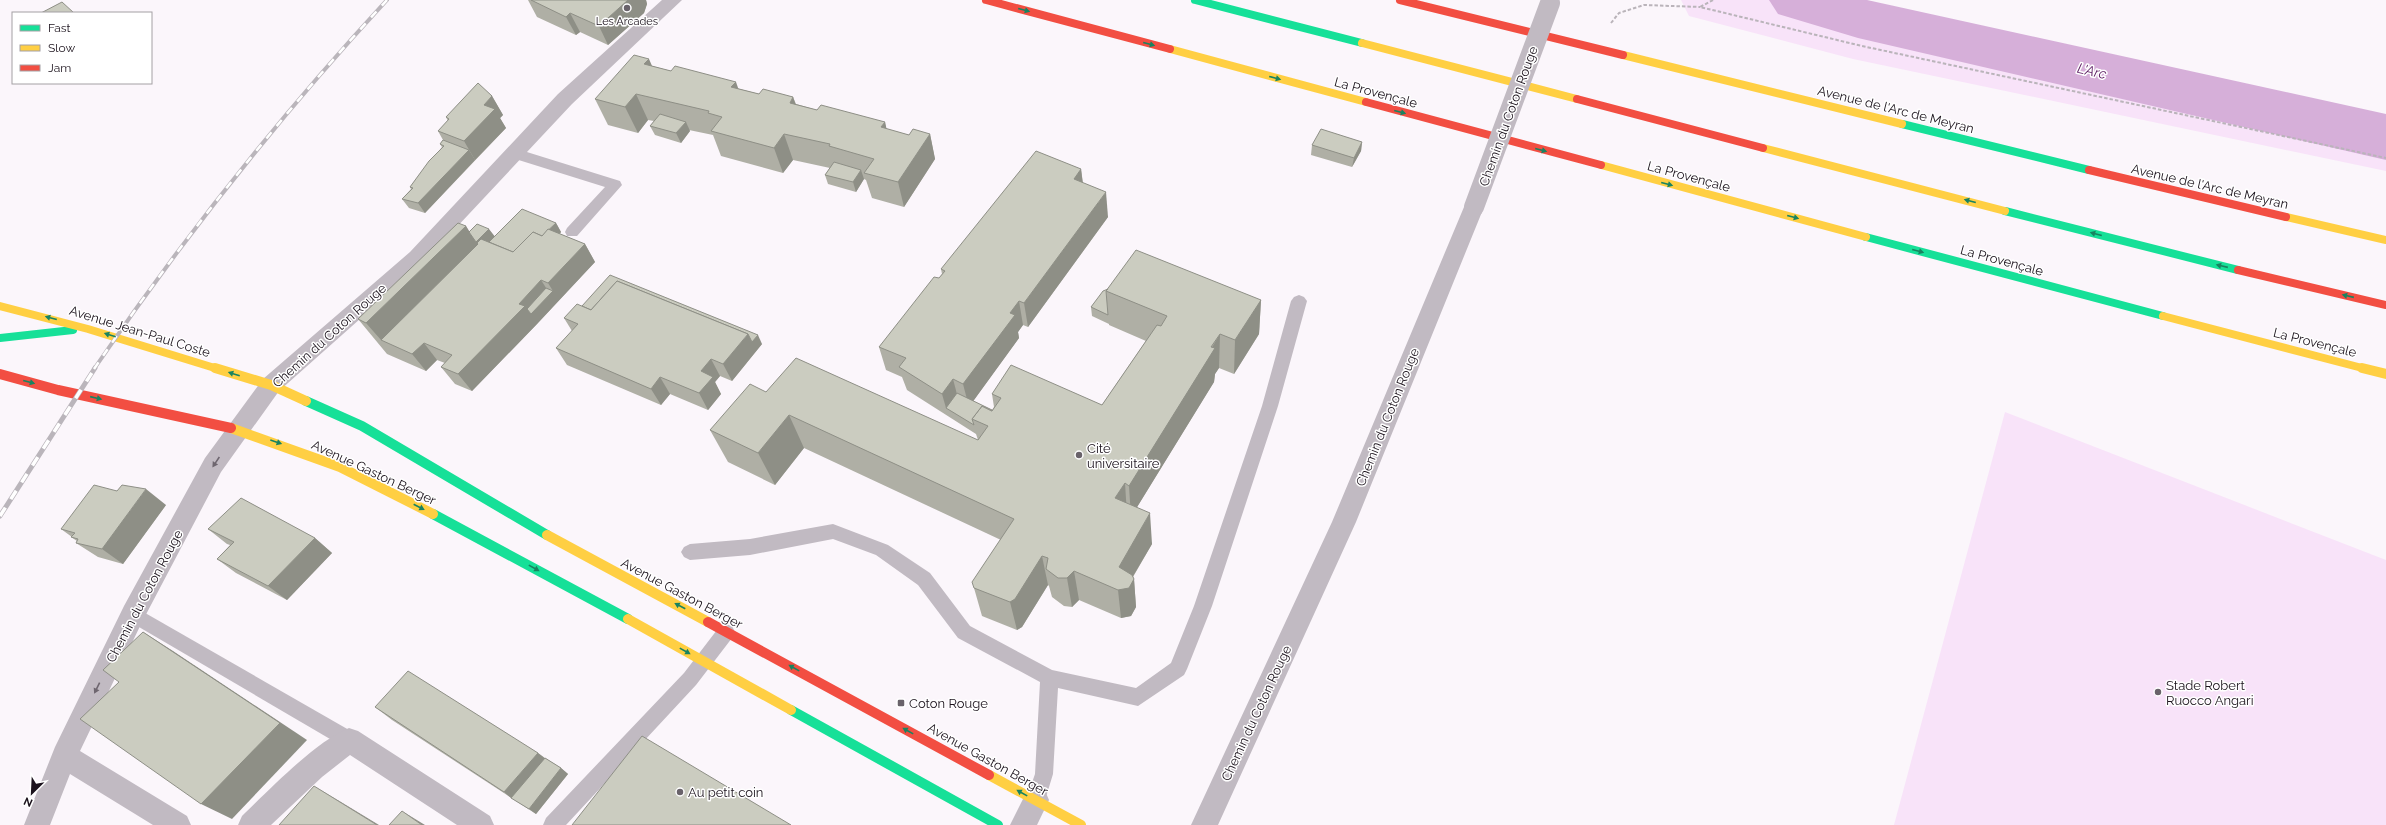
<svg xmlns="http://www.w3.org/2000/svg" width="2386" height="825" viewBox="0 0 2386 825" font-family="Raleway,sans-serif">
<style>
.green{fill:#f8e3f9}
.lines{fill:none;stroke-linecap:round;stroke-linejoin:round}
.river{fill:#d6afd9;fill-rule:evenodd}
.path{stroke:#bab4ba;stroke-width:2;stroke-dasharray:3.5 2;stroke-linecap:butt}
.lane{fill:#c1bac2;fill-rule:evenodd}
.street{fill:#c1bac2;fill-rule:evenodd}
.fast-far1{stroke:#16e098;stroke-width:8}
.fast{stroke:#16e098;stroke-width:10}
.slow-far1{stroke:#ffcf43;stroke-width:8}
.slow{stroke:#ffcf43;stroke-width:10}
.jam-far1{stroke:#f24e42;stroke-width:8}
.jam{stroke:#f24e42;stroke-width:10}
.rail-far1-casing{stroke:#bab5bb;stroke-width:4}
.rail-casing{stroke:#bab5bb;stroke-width:5}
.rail-far1{stroke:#fff;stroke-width:2.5;stroke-dasharray:8;stroke-linecap:butt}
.rail{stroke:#fff;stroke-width:3.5;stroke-dasharray:10;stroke-linecap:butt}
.street-bridge{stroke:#c1bac2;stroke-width:20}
.wall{fill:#afafa5}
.shaded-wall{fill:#8e8f86}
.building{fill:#cbccc0;stroke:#8e8f86}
.oneway{fill:#188360}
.oneway2{fill:#6e666f}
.poi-dot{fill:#69626a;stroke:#fff;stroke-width:1.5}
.labels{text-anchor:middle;stroke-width:3;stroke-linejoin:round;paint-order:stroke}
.far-poi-label{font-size:11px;fill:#1b121c;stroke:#fff}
.street-label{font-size:13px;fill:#1b121c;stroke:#fff}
.poi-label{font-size:13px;fill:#1b121c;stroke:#fff;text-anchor:start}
.water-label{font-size:14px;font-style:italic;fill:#5f2065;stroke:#fff}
</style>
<rect width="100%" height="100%" fill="#fbf6fb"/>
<g class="green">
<polygon points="1681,0 1799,0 1858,18 2386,137 2386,171 1853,59 1689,16"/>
<polygon points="2005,412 2386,560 2386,825 1894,825"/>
</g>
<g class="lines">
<polygon class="river" points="1769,0 1867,0 2386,114 2386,160 1858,38 1778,14"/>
<g class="path">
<polyline points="1713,0 1700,7 1862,46 2386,158"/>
<polyline points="1611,23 1619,13 1644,5 1700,7"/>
</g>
<g class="lane">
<polygon points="514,148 620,181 622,185 577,236 567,236 565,232 567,228 605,187 509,157 507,153 509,149"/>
<polygon points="1299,295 1304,297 1307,301 1278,406 1212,606 1187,669 1184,675 1138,706 1058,688 1053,774 1043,807 1036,810 1029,807 1026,800 1035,774 1040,682 958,638 918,585 876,555 833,539 750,555 690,560 684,557 681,552 684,547 690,544 750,539 833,524 888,545 930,573 970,626 1052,670 1136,688 1171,663 1194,606 1262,406 1291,301 1294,297"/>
<polygon points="133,606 356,734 358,740 356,746 349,749 342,746 127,620 124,614 127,608"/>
<polygon points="726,624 732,626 735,632 732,638 696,685 566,825 543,825 546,818 684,673 720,626"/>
</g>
<g class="street">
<polygon points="662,0 682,0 572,104 424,262 279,391 221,472 142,622 80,751 187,816 191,825 153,825 70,774 50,825 24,825 55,747 124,606 205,458 263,379 410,252 558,94"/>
<polygon points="1474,200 1481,202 1484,207 1356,522 1218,825 1191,825 1332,522 1464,207 1467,202"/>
<path d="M349 728 358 731 490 816 494 825H457L350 755 322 777 271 825H238L242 816C269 790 316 741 349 728Z"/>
<polygon points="1036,787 1045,791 1049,800 1037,825 1010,825 1027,791"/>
</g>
<g class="fast-far1">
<polyline points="1195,0 1362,43"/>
<polyline points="1902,124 2089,170"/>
<polyline points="2005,211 2238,270"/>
<polyline points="1866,237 2163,316"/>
<polyline points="0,338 73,330"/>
</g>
<g class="fast">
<polyline points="306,401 362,426 547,535"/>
<polyline points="433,514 628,619"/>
<polyline points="791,710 998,825"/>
</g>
<g class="slow-far1">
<polyline points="1362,43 1577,99"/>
<polyline points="1170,49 1366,102"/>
<polyline points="1623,55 1902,124"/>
<polyline points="1763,148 2005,211"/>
<polyline points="1601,165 1866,237"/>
<polyline points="2286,217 2386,240"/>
<polyline points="0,306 88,329 218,369"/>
<polyline points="2163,316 2366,369"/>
</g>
<g class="slow">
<polyline points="215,368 271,385 306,401"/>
<polyline points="2362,368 2386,374"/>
<polyline points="231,428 340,467 433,514"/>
<polyline points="547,535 708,622"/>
<polyline points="628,619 791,710"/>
<polyline points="989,775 1081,825"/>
</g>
<g class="jam-far1">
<polyline points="986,0 1170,49"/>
<polyline points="1400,0 1623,55"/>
<polyline points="1577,99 1763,148"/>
<polyline points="1366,102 1601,165"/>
<polyline points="2089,170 2286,217"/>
<polyline points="2238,270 2386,305"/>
</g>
<g class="jam">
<polyline points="0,374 58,390 231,428"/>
<polyline points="708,622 989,775"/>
</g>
<defs>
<path id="rail-far1" d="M94 369C183 238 280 116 387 0"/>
<polyline id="rail" points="0,516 95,368"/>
</defs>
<use href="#rail-far1" class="rail-far1-casing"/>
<use href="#rail" class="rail-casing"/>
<use href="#rail-far1" class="rail-far1"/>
<use href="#rail" class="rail"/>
<polyline class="street-bridge" points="1474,207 1550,3"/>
</g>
<g class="wall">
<polygon points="528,0 646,0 647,4 644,13 608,45 580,32 576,35 537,17"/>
<polygon points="652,66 759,94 793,97 796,104 817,110 885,122 886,129 909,135 930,134 935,159 904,207 872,198 866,180 864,179 856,192 828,184 825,175 830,168 793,160 783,173 721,156 713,135 689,130 690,131 681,143 655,135 650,126 654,121 648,120 638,133 608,125 595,99"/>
<polygon points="492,96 503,115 500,118 506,128 425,213 409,208 402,199 411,189 410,187 442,147 440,144 443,140 438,131 448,121 446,117"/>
<polygon points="1362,142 1361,151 1352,167 1311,155 1312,145"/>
<polygon points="1081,169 1083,183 1108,217 1028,327 1023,325 1018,332 1019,338 973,401 992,410 994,407 992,394 1102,405 1146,341 1109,325 1109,324 1092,316 1091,307 1108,289 1261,300 1259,334 1234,374 1219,368 1215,374 1214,382 1137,507 1152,544 1133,577 1134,579 1136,607 1131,616 1121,618 1079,600 1072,607 1064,606 1052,597 1049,586 1048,585 1022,627 1017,630 982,616 974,588 1001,540 804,448 775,485 728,462 710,430 766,392 978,440 976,434 907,390 902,377 886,370 879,347 939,278 942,274 941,269"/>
<polygon points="556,223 561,232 560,234 585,244 595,262 537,324 472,391 455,384 441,367 445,363 437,360 426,371 387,354 358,319 466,226 469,232 495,236"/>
<polygon points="582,306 762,344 732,381 720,376 715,382 721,394 708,410 670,394 661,405 567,365 556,348 572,331 564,318"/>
<polygon points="166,505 123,564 98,557 76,543 77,541 71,537 72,537 61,529"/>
<polygon points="208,529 315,538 332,553 287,600 236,573 217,559 230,545 227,544"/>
<polygon points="375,707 538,753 545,758 561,768 568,774 536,814 392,720"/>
</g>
<g class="shaded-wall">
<polygon points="628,0 646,0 647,4 644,13 608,45 599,26"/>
<polygon points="570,13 580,32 576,35 566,17"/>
<polygon points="649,59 659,82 644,64"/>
<polygon points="736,82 744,105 731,87"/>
<polygon points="636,94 648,120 638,133 625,107"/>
<polygon points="492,96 503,115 500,118 506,128 475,160 464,141 484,105"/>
<polygon points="793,97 801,120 790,103"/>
<polygon points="686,122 690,131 681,143 676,133"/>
<polygon points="885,122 890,144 881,127"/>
<polygon points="784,134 793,160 783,173 774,148"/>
<polygon points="930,134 935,159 904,207 898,182"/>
<polygon points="1362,142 1361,151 1352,167 1354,158"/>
<polygon points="469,150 475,160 425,213 418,203"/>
<polygon points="1081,169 1084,194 1074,179"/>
<polygon points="861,170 864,179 856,192 853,182"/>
<polygon points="1106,192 1108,217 1028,327 1024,303"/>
<polygon points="556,223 561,232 525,270 519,260"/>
<polygon points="466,226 476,242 489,229 496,238 381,340 366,323"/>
<polygon points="585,244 595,262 537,324 531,314 537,324 472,391 458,374 519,304 541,280 550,294 553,291 548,283"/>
<polygon points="1261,300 1259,334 1234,374 1235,340"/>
<polygon points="1019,301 1023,325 1018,332 1019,338 969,407 963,384 1010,313"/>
<polygon points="748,334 758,335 762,344 732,381 723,364"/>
<polygon points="1220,334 1219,368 1215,374 1214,382 1131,517 1129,486"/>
<polygon points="424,343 437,360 426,371 412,354"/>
<polygon points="711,359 720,376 715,382 721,394 708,410 699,393 701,371"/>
<polygon points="660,377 670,394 661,405 651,389"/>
<polygon points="953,379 959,402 946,408 942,394"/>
<polygon points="789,415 804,448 775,485 758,453"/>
<polygon points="1125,483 1127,514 1115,498"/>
<polygon points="146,489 166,505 123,564 102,549"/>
<polygon points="1150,513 1152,544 1126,588 1134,579 1136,607 1131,616 1121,618 1118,590 1119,567"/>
<polygon points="315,538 332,553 287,600 268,586"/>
<polygon points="1042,556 1048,585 1022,627 1017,630 1010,602"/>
<polygon points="1074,571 1079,600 1072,607 1067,578"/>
<polygon points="143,632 173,651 307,740 232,819 201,804"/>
<polygon points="538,753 552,764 511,798 504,792"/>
<polygon points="561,768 568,774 536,814 529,809"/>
<polygon points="314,786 341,802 379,825 377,825"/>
<polygon points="402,811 425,825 422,825"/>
</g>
<g class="building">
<polygon points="531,0 628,0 599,26 570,13 566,17"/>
<polygon points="62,2 74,13 41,13"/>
<polygon points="634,55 649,59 644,64 671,71 675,66 736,82 731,87 759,94 763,89 793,97 790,103 817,110 821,105 885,122 881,127 909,135 913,129 930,134 898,182 864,173 874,159 829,146 830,144 784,134 774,148 711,131 722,117 708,113 709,111 636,94 625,107 595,99"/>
<polygon points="478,83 492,96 484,105 495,109 464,141 438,131 449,119 446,117"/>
<polygon points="660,114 686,122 676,133 650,126"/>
<polygon points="1321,129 1362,142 1354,158 1312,145"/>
<polygon points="443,140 469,150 418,203 402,199 413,188 410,187 429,161 444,146 440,144"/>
<polygon points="1036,151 1081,169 1074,179 1106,192 1024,303 1019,301 1010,313 1015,315 963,384 953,379 942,394 899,367 906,358 879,347 934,277 939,278 945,271 941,269"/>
<polygon points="834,162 861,170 853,182 825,175"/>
<polygon points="522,209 556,223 542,236 533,232 513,252 489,242"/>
<polygon points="458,223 466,226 366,323 358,319"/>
<polygon points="477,224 489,229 476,242 469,232"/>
<polygon points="548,229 585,244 548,283 541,280 519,304 525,306 458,374 441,367 452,355 424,343 412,354 381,340 478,244 477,243 481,239 513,252 533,232 542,236"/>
<polygon points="1136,250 1261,300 1235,340 1220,334 1211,347 1215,348 1129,486 1125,483 1115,498 1150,513 1119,567 1132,575 1134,579 1129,588 1118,590 1074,571 1067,578 1058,578 1046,569 1048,558 1042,556 1015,599 1010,602 974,588 972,582 1014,519 789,415 758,453 710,430 750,384 766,392 796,358 978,440 988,426 972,419 982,406 992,411 1001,398 992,394 1011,365 1102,405 1157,325 1161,326 1167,316 1106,291"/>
<polygon points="610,275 758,335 752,342 748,334 617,281 591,310 582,306"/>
<polygon points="617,281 748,334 723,364 711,359 701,371 713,377 699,393 660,377 651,389 556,348 578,324 564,318 577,304 591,310"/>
<polygon points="546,288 553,291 531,314 527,309"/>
<polygon points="1108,289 1106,291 1108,315 1091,307 1103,291"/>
<polygon points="957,393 992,410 992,411 982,406 972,419 974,425 946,408"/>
<polygon points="94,485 117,491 122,485 146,489 102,549 76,543 78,539 71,537 75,533 61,529"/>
<polygon points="241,498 315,538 268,586 217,559 234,542 208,529"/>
<polygon points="143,632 280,723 201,804 80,719 119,682 103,670"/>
<polygon points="408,671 538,753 504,792 375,707"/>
<polygon points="642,736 791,825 572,825"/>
<polygon points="545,758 561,768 529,809 511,798"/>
<polygon points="314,786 377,825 279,825"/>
<polygon points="402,811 422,825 389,825"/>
</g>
<defs><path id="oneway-solid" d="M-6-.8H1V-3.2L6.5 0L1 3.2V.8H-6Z"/></defs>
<g class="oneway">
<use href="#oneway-solid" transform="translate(1024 10) rotate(15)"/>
<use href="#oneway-solid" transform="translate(1149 44) rotate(15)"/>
<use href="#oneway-solid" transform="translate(1275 78) rotate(15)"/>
<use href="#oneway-solid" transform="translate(1400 112) rotate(15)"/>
<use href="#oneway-solid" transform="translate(1541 150) rotate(15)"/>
<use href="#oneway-solid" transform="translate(1667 184) rotate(15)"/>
<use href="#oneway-solid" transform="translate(1970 201) rotate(-165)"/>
<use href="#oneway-solid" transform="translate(1793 217) rotate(15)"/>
<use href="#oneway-solid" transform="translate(2096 234) rotate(-165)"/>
<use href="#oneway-solid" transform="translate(1918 251) rotate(15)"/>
<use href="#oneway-solid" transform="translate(2222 266) rotate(-167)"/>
<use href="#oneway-solid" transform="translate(2348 296) rotate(-167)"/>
<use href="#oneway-solid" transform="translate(51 318) rotate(-165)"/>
<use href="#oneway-solid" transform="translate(110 335) rotate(-163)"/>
<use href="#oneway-solid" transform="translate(234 374) rotate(-163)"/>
<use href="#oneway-solid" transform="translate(29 382) rotate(15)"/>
<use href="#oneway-solid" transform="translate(96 398) rotate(13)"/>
<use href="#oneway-solid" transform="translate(276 442) rotate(19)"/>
<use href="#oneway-solid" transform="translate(419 507) rotate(27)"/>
<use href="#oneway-solid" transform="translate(534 568) rotate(29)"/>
<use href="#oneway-solid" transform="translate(680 606) rotate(-152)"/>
<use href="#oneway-solid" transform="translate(685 651) rotate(29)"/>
<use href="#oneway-solid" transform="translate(794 668) rotate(-151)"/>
<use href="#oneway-solid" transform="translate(908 731) rotate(-151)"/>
<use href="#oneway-solid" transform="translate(1022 793) rotate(-151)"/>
</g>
<g class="oneway2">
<use href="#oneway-solid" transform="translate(216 462) rotate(124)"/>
<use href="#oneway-solid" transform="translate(97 688) rotate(116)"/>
</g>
<g class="poi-dot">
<circle cx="627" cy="8" r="4"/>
<circle cx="1079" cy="455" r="4"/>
<circle cx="2158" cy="692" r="4"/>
<rect x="897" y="699" width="8" height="8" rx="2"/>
<circle cx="680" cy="792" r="4"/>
</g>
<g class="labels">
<g class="far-poi-label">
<text x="627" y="25">Les Arcades</text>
</g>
<g class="street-label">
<text transform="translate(1376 92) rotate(15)" y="5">La Provençale</text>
<text transform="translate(1896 109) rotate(14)" y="5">Avenue de l'Arc de Meyran</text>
<text transform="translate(1508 116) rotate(-70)" y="5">Chemin du Coton Rouge</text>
<text transform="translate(1689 176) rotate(15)" y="5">La Provençale</text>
<text transform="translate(2210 186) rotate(13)" y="5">Avenue de l'Arc de Meyran</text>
<text transform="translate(2002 260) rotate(15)" y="5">La Provençale</text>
<text transform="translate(140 331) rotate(17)" y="5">Avenue Jean-Paul Coste</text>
<text transform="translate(329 335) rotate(-42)" y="5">Chemin du Coton Rouge</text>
<text transform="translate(2315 342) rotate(14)" y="5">La Provençale</text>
<text transform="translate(1387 417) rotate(-68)" y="5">Chemin du Coton Rouge</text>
<text transform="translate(374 472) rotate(25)" y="5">Avenue Gaston Berger</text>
<text transform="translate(682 593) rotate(28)" y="5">Avenue Gaston Berger</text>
<text transform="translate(144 596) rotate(-62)" y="5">Chemin du Coton Rouge</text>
<text transform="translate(1256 713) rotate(-65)" y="5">Chemin du Coton Rouge</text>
<text transform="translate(988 759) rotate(29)" y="5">Avenue Gaston Berger</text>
</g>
<g class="poi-label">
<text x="1087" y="453">Cité<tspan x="1087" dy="15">universitaire</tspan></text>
<text x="2166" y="690">Stade Robert<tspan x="2166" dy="15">Ruocco Angari</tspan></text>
<text x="909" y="708">Coton Rouge</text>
<text x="688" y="797">Au petit coin</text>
</g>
<g class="water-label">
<text transform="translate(2092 71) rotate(13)" y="5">L'Arc</text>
</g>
</g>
<rect x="12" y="12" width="140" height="72" fill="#ffffff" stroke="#a4a0a4"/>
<rect x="20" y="25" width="20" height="6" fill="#16e098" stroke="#a4a0a4"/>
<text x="48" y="32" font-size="12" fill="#1b121c">Fast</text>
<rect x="20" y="45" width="20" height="6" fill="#ffcf43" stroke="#a4a0a4"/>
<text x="48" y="52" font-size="12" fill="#1b121c">Slow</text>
<rect x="20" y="65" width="20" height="6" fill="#f24e42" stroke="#a4a0a4"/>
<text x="48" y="72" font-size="12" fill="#1b121c">Jam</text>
<g transform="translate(32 793) rotate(204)" stroke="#ffffff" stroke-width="3" paint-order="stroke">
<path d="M0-3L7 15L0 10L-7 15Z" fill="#1b121c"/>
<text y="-6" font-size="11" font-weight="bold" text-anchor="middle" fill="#1b121c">N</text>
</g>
</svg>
